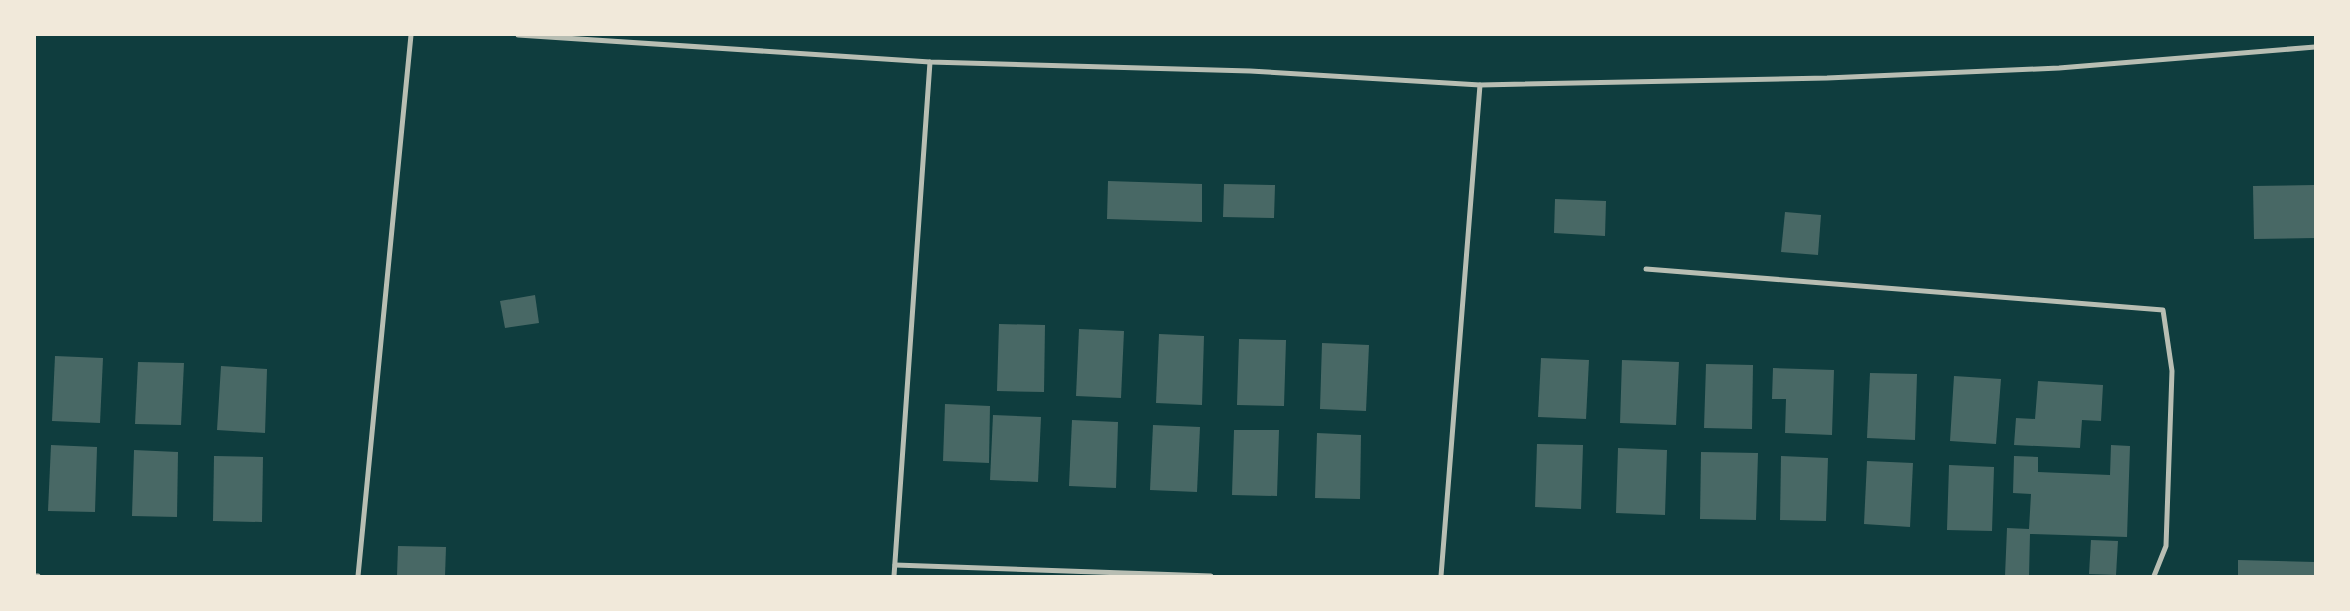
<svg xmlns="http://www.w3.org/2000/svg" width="2350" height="611" viewBox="0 0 2350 611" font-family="'Open Sans',sans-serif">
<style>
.building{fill:#486865}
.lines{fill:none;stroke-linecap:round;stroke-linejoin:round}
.minor{stroke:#b8beb3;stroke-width:5}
</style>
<rect width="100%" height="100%" fill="#0f3d3e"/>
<g class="building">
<polygon points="1108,181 1202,184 1202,222 1107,219"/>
<polygon points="1224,184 1275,185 1274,218 1223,217"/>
<polygon points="2315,185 2315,238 2254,239 2253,186"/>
<polygon points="1555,199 1606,201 1605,236 1554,233"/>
<polygon points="1785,212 1821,215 1818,255 1781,252"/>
<polygon points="535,295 539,323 505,328 500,301"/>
<polygon points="999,324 1045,325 1044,392 997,391"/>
<polygon points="1079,329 1124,331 1121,398 1076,396"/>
<polygon points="1159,334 1204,336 1202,405 1156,403"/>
<polygon points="1239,339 1286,340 1284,406 1237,405"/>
<polygon points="1322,343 1369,345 1366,411 1320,409"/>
<polygon points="55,356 103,358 100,423 52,421"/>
<polygon points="1541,358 1589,360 1586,419 1538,417"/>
<polygon points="1622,360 1679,362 1676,425 1620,423"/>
<polygon points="138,362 184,363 181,425 135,424"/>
<polygon points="1706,364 1753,365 1752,429 1704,428"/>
<polygon points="221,366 267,369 265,433 217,430"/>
<polygon points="1773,368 1834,370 1832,435 1785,433 1786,399 1772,399"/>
<polygon points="1870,373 1917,374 1915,440 1867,438"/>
<polygon points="1954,376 2001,379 1996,444 1950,441"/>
<polygon points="2038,381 2103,385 2101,421 2082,420 2080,448 2014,445 2016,418 2035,419"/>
<polygon points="945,404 990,406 989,463 943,461"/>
<polygon points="993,415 1041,417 1038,482 990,480"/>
<polygon points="1072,420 1118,422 1116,488 1069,486"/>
<polygon points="1153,425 1200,427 1197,492 1150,490"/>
<polygon points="1234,430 1279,430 1277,496 1232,495"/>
<polygon points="1317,433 1361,435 1360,499 1315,498"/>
<polygon points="1537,444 1583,445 1581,509 1535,507"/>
<polygon points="51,445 97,447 95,512 48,511"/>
<polygon points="2111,445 2130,446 2127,537 2030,534 2029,576 2005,576 2007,528 2029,529 2031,494 2013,493 2014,456 2038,457 2038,472 2110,475"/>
<polygon points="1618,448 1667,450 1665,515 1616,513"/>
<polygon points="134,450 178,452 177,517 132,516"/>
<polygon points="1701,452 1758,453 1756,520 1700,519"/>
<polygon points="214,456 263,457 262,522 213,521"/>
<polygon points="1781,456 1828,458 1826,521 1780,520"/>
<polygon points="1867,461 1913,463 1910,527 1864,524"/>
<polygon points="1949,465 1994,467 1992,531 1947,530"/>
<polygon points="2091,540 2118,541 2116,575 2089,574"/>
<polygon points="398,546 446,547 445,576 397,576"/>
<polygon points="2238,560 2315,562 2315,576 2238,576"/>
</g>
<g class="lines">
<g class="minor">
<polyline points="518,35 930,62 1250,71 1480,85 1827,78 2059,68 2315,47"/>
<polyline points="1646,269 2163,310 2172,371 2166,546 2154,576"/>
<polyline points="895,565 1211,576"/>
<polyline points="35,576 38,576"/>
<polyline points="358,576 411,35"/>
<polyline points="894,576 930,62"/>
<polyline points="1441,576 1480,85"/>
</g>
</g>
<rect width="2350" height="611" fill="none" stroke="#f1e9da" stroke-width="72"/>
</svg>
